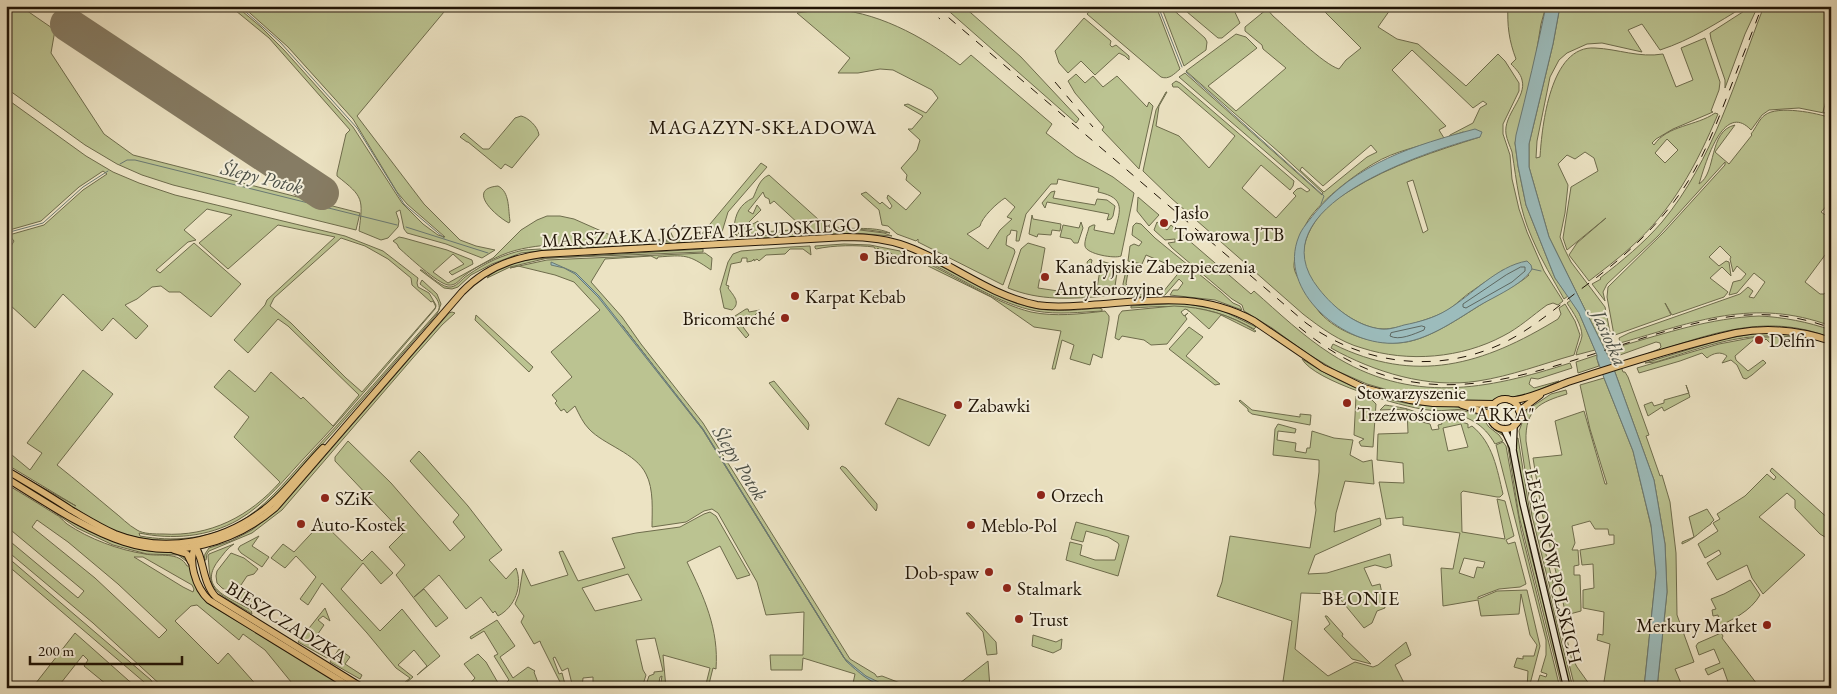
<svg xmlns="http://www.w3.org/2000/svg" width="1837" height="694" viewBox="0 0 1837 694" font-family="'EB Garamond',serif">
<style>
.green{fill:#bbc391;stroke:#6e6c4c;fill-rule:evenodd}
.water{fill:#9cbcbc;stroke:#6a7973}
.lines{fill:none;stroke-linecap:round;stroke-linejoin:round}
.shore{stroke:#5e6861;stroke-width:1}
.stream{stroke:#6a7973;stroke-width:1}
.runway{stroke:#867c64;stroke-width:34}
.secondary-casing{stroke:#201406;stroke-width:8}
.primary-casing{stroke:#201406;stroke-width:8}
.secondary{stroke:#f3edd8;stroke-width:5.5}
.primary{stroke:#e6c282;stroke-width:6}
.rail{stroke:#201406;stroke-width:1;stroke-dasharray:9 9;stroke-linecap:butt}
.poi-dot{fill:#8f2418;stroke:#f3edd8;stroke-width:2}
.labels{text-anchor:middle;stroke-width:4;stroke-linejoin:round;paint-order:stroke}
.poi-label{font-size:19px;fill:#201406;stroke:#f3edd8;text-anchor:start}
.street-label{font-size:19px;fill:#201406;stroke:#f3edd8}
.neighbourhood-label{font-size:20px;letter-spacing:1px;fill:#201406;stroke:#f3edd8}
.water-label{font-size:20px;font-style:italic;fill:#4b4f46;stroke:#f3edd8}
</style>
<rect width="100%" height="100%" fill="#ece3c3"/>
<filter id="stains"><feTurbulence type="fractalNoise" baseFrequency=".004" numOctaves="4"/><feColorMatrix values="0 0 0 0 .2 0 0 0 0 .09 0 0 0 0 .02 0 0 0 .5 -.17"/></filter>
<radialGradient id="worn" r=".72"><stop offset=".6" stop-color="#630" stop-opacity="0"/><stop offset="1" stop-color="#630" stop-opacity=".3"/></radialGradient>
<g class="green">
<polygon points="6,6 12,6 14,10 17,6 20,6 55,30 51,53 104,134 133,155 360,213 356,230 173,185 142,175 117,164 85,145 6,88"/>
<path d="M230 6H236L261 27 284 50 353 127 402 203 423 224 438 235 445 237 407 204 397 192 353 119 288 47 242 6H449L357 116 424 204 460 240 476 246 495 250 482 258 446 244 407 233 404 229 400 210 396 212 399 221 398 227 388 238 381 240 359 231C363 199 364 197 337 176V173L346 134 350 130 269 38Z"/>
<polygon points="943,6 963,6 1021,57 1079,119 1076,123"/>
<path d="M1094 6H1156L1180 69C1174 74 1169 80 1161 77L1087 14Z"/>
<polygon points="1161,6 1169,6 1205,38 1207,42 1206,50 1184,66"/>
<polygon points="1180,6 1232,6 1240,23 1222,38 1218,38"/>
<path d="M1319 6 1367 8 1386 6 1390 10 1378 27 1397 39 1418 44 1466 86 1498 54 1505 61 1519 83V91L1503 124V134L1510 155 1512 179 1519 209 1527 232 1544 271 1563 301 1558 305 1553 303 1547 305C1533 315 1519 328 1503 336 1462 358 1408 363 1362 348 1340 342 1321 328 1303 314L1171 198 1143 171 1156 110 1166 92H1167L1159 106 1156 126 1179 136 1209 168 1235 136 1178 87H1173L1172 84 1176 81 1180 83 1294 181 1293 186 1290 190 1261 165 1242 188 1276 218 1296 196 1293 193 1297 189 1301 188 1307 192 1310 190 1179 77 1185 73 1322 195 1323 193 1280 153 1186 71 1236 34 1246 37 1257 48 1208 86 1236 111 1286 68 1263 49 1262 45 1245 31V27L1267 9 1273 16C1288 29 1323 64 1339 69L1346 60 1361 48ZM1412 50 1473 108 1483 101 1487 104 1480 108 1473 123 1450 135 1449 137 1463 132 1480 137C1436 151 1391 165 1351 190 1343 195 1334 200 1327 207 1315 219 1304 237 1303 254 1302 286 1353 329 1383 329 1399 329 1435 318 1448 310 1457 304 1465 295 1475 289 1484 282 1494 277 1503 270L1529 275C1519 284 1508 288 1497 295 1468 311 1429 343 1396 343 1369 343 1339 333 1320 313 1314 306 1309 296 1304 287 1300 281 1293 272 1294 264 1294 259 1297 254 1298 249 1301 241 1302 231 1306 224 1317 203 1353 176 1373 164 1396 150 1420 147 1444 138L1439 130 1446 126 1392 70ZM1371 145 1377 152 1367 157 1324 192 1300 170 1302 167 1323 186ZM1413 180 1428 230 1423 233 1407 182Z"/>
<path d="M1508 6H1546L1541 24 1534 67 1515 143 1518 166 1526 205 1555 278 1568 296 1564 299C1553 279 1541 260 1532 238 1519 209 1517 183 1512 152 1510 146 1507 140 1506 134 1503 115 1527 97 1522 80 1521 74 1515 68 1511 64L1516 59C1509 41 1507 25 1508 6Z"/>
<path d="M1560 6H1745C1717 23 1691 40 1660 50L1642 24 1628 30 1642 52 1602 43 1587 44 1567 53 1559 60 1550 77 1537 141 1536 158 1540 157C1542 126 1550 45 1595 48 1618 49 1639 58 1663 54L1676 87 1693 80 1681 48 1705 38 1720 82 1719 90 1711 111 1713 112 1673 129 1656 139 1652 143 1654 145C1667 125 1697 126 1715 113L1718 114C1697 164 1672 211 1631 247 1618 259 1603 270 1589 281L1569 255 1577 243 1606 218 1567 250 1563 238 1571 187 1598 171 1594 158 1585 152 1575 159 1567 155 1558 164 1568 185 1565 213 1560 237 1564 248 1571 262 1605 307 1612 342 1623 372H1625L1628 377 1649 435 1646 436 1660 476 1662 475 1670 502 1676 553 1677 615 1694 662 1675 669 1683 688H1657L1667 592 1665 544 1654 480 1612 364 1549 237 1529 167V144L1553 44ZM1667 139 1678 150 1665 163 1655 153Z"/>
<polygon points="1752,6 1758,6 1745,34 1725,88 1725,80 1711,39 1710,33"/>
<path d="M1764 6H1831V102L1826 101 1823 112 1829 114 1799 108 1769 110 1762 115 1751 130C1723 100 1705 165 1699 184 1717 173 1708 131 1735 125L1715 152 1729 164 1752 135 1751 134C1756 128 1759 119 1765 115 1778 105 1817 113 1831 118V201L1821 212 1831 219V247L1805 282 1820 294H1824L1831 286V326C1753 297 1695 322 1620 343L1619 338 1629 333 1740 294 1748 287 1753 291 1749 297 1754 298 1765 282 1754 273 1737 293 1729 295 1733 282 1741 280 1746 274 1737 266 1733 272 1730 259 1731 257 1720 246 1709 257 1719 266 1726 261 1729 262 1731 276 1722 267 1710 278 1728 292 1724 297 1672 315 1665 303 1671 315 1615 335H1614L1607 297 1608 287 1664 232 1725 165V162L1658 236 1607 284 1603 292 1605 301 1592 284 1601 279 1600 278C1622 261 1644 243 1662 222 1713 161 1736 78 1764 6Z"/>
<path d="M827 9C874 10 923 36 960 65L971 55 1052 124 1046 133 1076 156 1113 177 1134 193 1121 256C1115 259 1086 254 1085 246 1084 241 1088 232 1089 227L1093 225H1095L1094 230 1114 234C1120 211 1127 198 1098 192L1099 188 1058 179 1057 184H1051L1026 214 1019 241H1016L1017 231 1011 230 1010 234 1007 236 1006 245 1014 249 1015 252 1003 285 918 242V239L916 241 897 234 888 226 882 225 879 210 861 194 866 192 880 204 882 202 890 209 892 206 887 198 888 195 906 210 921 193 906 180 907 175 901 168 917 150 920 140 908 129H912L923 116 904 105 908 104 926 113 938 98 932 90 893 70 880 69 858 73H838L850 58 797 13ZM1005 198 1015 207 1007 217 1012 219 1000 230 988 249 967 234 980 226C982 217 997 203 1005 198Z"/>
<polygon points="1084,18 1111,41 1110,45 1112,47 1116,45 1129,56 1129,60 1125,56 1119,53 1095,75 1081,61 1068,73 1059,63 1055,51"/>
<polygon points="1076,74 1085,83 1093,76 1103,87 1117,76 1147,107 1149,102 1153,106 1139,169 1102,130 1104,127 1075,93 1068,81"/>
<path d="M6 101 11 102 86 156 113 172 139 183 175 195 345 236 383 251 418 278 417 283 418 287 429 293 436 305 435 309C393 358 352 408 307 455 285 478 267 503 238 520 208 537 172 540 139 533L140 536C173 542 206 539 236 524 265 508 283 484 305 460 351 411 395 360 439 310 441 297 428 291 420 284L422 280 437 294 441 304 437 314C395 362 353 411 310 458 289 480 271 505 245 521 209 542 163 546 124 534 105 528 88 516 71 506 49 493 28 480 6 467L76 506 6 464V450L30 470 42 453 27 443 83 370 113 394 57 465C76 480 95 496 113 511 121 517 128 525 137 530 143 534 155 534 163 534 210 537 250 516 280 482L234 437 249 417 214 387 229 370 255 392 271 372 301 399 303 397 333 426 359 395 288 326 278 319 248 353 234 340 265 305 267 300 335 237 278 225 228 269 199 243 232 215 207 209 184 230 196 240 188 242 156 270 160 273 194 243 241 284 211 317 180 292H169L161 286 152 287 137 299 125 305 148 326 136 339 113 318 102 331 63 294 35 328 10 305 6 308V255L14 241 9 235 44 225 83 190 107 174 103 171 79 187 41 221 6 231ZM341 238 365 246 388 259 411 278 412 285 431 302 433 301 436 307 362 392 346 378 291 323 270 306 274 298Z"/>
<path d="M521 116C527 117 538 126 539 135L512 168 505 164 501 169 468 142H467L460 137 464 133 483 149H489L515 118Z"/>
<path d="M761 163 767 167 728 212 722 232C710 239 694 238 680 239 658 241 637 243 616 242 580 245 535 241 502 255 489 261 475 267 464 276 459 280 456 286 448 285 437 283 409 257 399 248L397 244 393 241 399 237 404 238 447 250 472 260 473 264 452 275 449 272 464 264 453 254 433 272 448 283 493 258 521 230 537 220 547 216H560L574 219 626 242 658 240 670 235V231L674 239 700 236Z"/>
<path d="M769 175 819 220C841 235 867 223 890 233L869 230 852 229 740 235 734 228C735 214 740 204 753 198 757 190 759 179 769 175ZM763 192 765 197 769 199 770 204 774 201 800 225 801 228 792 230 760 232 756 228 760 227 758 221 753 224 749 222 761 210 757 205 753 214 748 211Z"/>
<path d="M498 186C510 192 508 209 510 221L509 223C497 217 465 189 498 186Z"/>
<polygon points="1055,191 1053,198 1095,205 1097,199 1107,200 1115,206 1113,216 1111,219 1107,220 1109,214 1047,202 1045,208 1042,203 1051,192"/>
<polygon points="1138,197 1159,215 1149,226 1137,211"/>
<polygon points="1032,215 1033,219 1061,224 1060,231 1052,230 1051,235 1038,234 1037,237 1029,234"/>
<polygon points="1081,222 1083,228 1078,243 1074,243 1071,239 1060,237 1063,225 1079,228"/>
<path d="M1157 222 1167 230 1171 225 1251 294 1254 291C1279 313 1303 336 1331 354 1411 405 1486 390 1570 363L1572 368 1538 379 1531 378 1529 384 1534 388 1559 381 1521 398 1499 397 1490 402 1431 399 1402 394 1367 384 1335 370 1308 354 1272 328 1244 311 1242 305 1232 299 1172 248 1168 243 1175 242V239L1165 240 1154 230Z"/>
<polygon points="1136,223 1141,224 1155,238 1221,292 1233,303 1240,306 1242,310 1215,300 1170,295 1173,290 1178,290 1183,283 1179,279 1165,295 1133,297 1124,291 1123,284 1127,266 1129,266 1126,284 1135,295 1163,292 1181,270 1146,255 1142,264 1128,261 1130,246 1134,244 1139,246 1142,242 1132,235 1133,226"/>
<polygon points="860,230 884,233 892,236 854,233 744,239 738,237 735,234 742,237"/>
<path d="M702 239 703 241 548 250 521 253 492 264 471 275 458 287 452 289 444 288 420 270H422C429 275 439 285 448 287 457 288 461 279 468 275 485 263 504 254 524 250Z"/>
<path d="M1028 243 1045 248 1038 288 1065 292 1070 295 1096 294 1100 270 1088 266 1087 262 1090 259 1092 260 1091 265 1098 266 1099 261H1101L1118 266 1114 293 1106 296C1071 299 1040 301 1008 288L1021 249Z"/>
<path d="M844 244 870 245 900 251 902 254 900 257 897 258 887 250 885 252 888 255 885 257 878 248 876 250 874 247C857 245 834 245 816 249L815 248V246Z"/>
<path d="M791 247 810 246 811 255 803 249H790L785 254 766 255 759 261 757 259 754 261V259L752 261 747 262V258H742L741 262 731 264 726 285 729 286 728 288C734 296 741 303 732 310L724 308 720 289 728 262 733 254 741 251Z"/>
<path d="M703 249V252L548 258 510 267 487 278C497 266 520 261 535 259Z"/>
<path d="M705 253 712 258 711 270C688 254 685 255 658 257L657 259 651 256 605 259 591 282 622 317 641 344 703 423 850 659 875 674 877 677 882 676 913 688C906 688 896 689 889 687 872 683 857 671 845 659L703 429 622 325 703 430 844 658 865 677 888 688H852L855 674 803 658 802 670H771L770 655H803L804 612 766 615 757 582 718 513 712 509 704 511 686 522 652 527C652 511 654 489 646 474 636 453 604 445 589 429 583 423 579 414 575 406L567 413 564 409 561 411 555 403 557 401 552 395 572 377 551 352 600 310 574 282 555 275 518 266 510 268 547 260Z"/>
<path d="M930 263H935C964 278 998 300 1030 307 1052 313 1076 310 1099 308L1102 309V311C1081 312 1058 315 1036 311 999 304 964 280 930 263Z"/>
<path d="M929 264C960 279 998 304 1031 312 1055 317 1080 314 1105 311L1109 316V320L1102 358 1093 354 1090 365 1070 359 1074 345 1062 340 1055 369H1052L1061 331 1034 327 991 297 928 266Z"/>
<path d="M1571 300 1579 313 1595 350 1576 355C1577 349 1581 342 1582 336 1582 325 1573 312 1567 303Z"/>
<path d="M1183 303 1223 311 1256 327 1254 329C1209 304 1181 305 1131 308V306Z"/>
<path d="M1565 304 1575 321 1580 335 1574 355C1542 364 1511 376 1478 381 1428 389 1374 372 1331 348L1333 344C1416 385 1483 365 1558 319L1561 314 1559 308Z"/>
<path d="M1174 306C1203 307 1231 315 1256 331L1255 332 1221 315 1209 329 1189 311H1188V310L1185 309 1181 312 1184 316 1188 313 1185 316 1187 319 1167 344 1151 345 1144 340 1122 336 1119 340 1115 338 1119 315 1122 311Z"/>
<polygon points="746,309 748,309 749,312 760,310 743,327 749,335 746,338 732,321 735,316"/>
<polygon points="452,312 455,313 442,325 412,359 282,510 252,533 209,551 207,554 206,560 204,560 205,554 209,548 231,541 252,530 280,508 449,313"/>
<polygon points="476,315 533,367 529,372 475,320"/>
<path d="M1759 316C1783 317 1808 322 1831 330V338C1763 310 1704 337 1639 357L1659 349 1661 347 1660 343 1656 342 1620 355 1617 349 1621 346C1666 333 1711 318 1759 316Z"/>
<polygon points="1189,327 1203,337 1186,356 1220,384 1215,385 1169,349"/>
<path d="M1758 333C1770 333 1790 330 1800 338 1745 330 1707 346 1656 362L1645 363 1723 339Z"/>
<path d="M1756 337H1779L1800 341 1797 345 1771 347 1769 346 1771 344 1766 339 1763 342 1757 337 1735 356 1736 360 1748 371 1763 360 1766 363 1752 375 1746 379 1743 378 1737 365 1731 360 1722 363 1727 356C1721 351 1713 353 1707 358L1702 353 1680 361 1639 373 1637 368 1719 344Z"/>
<polygon points="1597,355 1597,359 1599,366 1578,373 1576,362"/>
<path d="M1302 359C1333 379 1368 396 1405 403 1428 408 1460 403 1481 412 1487 415 1487 420 1490 425 1494 430 1501 431 1505 437 1500 433 1493 430 1490 425 1487 421 1486 416 1481 413 1465 405 1445 413 1428 410 1401 407 1314 381 1302 359Z"/>
<polygon points="1604,378 1633,451 1652,530 1656,573 1644,688 1603,688 1610,644 1597,640 1598,634 1603,635 1604,612 1583,608 1583,590 1594,588 1593,564 1582,565 1580,550 1614,544 1614,535 1609,535 1608,529 1595,529 1590,521 1572,526 1575,543 1572,550 1578,550 1579,565 1574,566 1574,575 1580,575 1581,607 1581,611 1566,615 1542,513 1533,458 1562,455 1555,421 1584,411 1605,484 1607,484 1590,429 1580,385"/>
<polygon points="774,381 808,422 809,425 808,430 769,383"/>
<polygon points="1686,385 1690,397 1664,411 1662,407 1648,416 1644,405 1652,402 1654,406 1664,403 1664,400 1689,393"/>
<path d="M1566 390 1567 394C1540 402 1525 409 1526 441L1541 534 1571 656 1577 667 1592 688H1575L1532 516 1519 431 1527 410 1551 394Z"/>
<polygon points="1358,395 1372,400 1376,404 1373,447 1361,446 1359,442 1364,439 1354,435 1356,396"/>
<polygon points="898,398 946,415 929,446 885,424"/>
<polygon points="1240,400 1252,410 1300,417 1300,414 1311,415 1310,425 1252,414 1248,411 1248,409 1239,401"/>
<path d="M1385 405C1397 407 1412 408 1422 416V422L1430 424 1432 430 1439 429 1438 425 1442 424 1441 421 1443 419 1448 421 1452 419 1468 424V428L1472 426C1493 443 1497 469 1503 494L1500 497H1497L1463 491 1461 493 1462 532 1505 539 1497 499 1505 501 1514 536 1506 540 1508 544 1515 542 1526 584 1520 587 1499 589 1478 597V599L1497 591 1527 590 1540 646 1529 688H1527L1528 671 1514 667 1517 658 1523 659V656H1534L1537 645 1530 635 1521 594 1519 614 1481 616 1478 600 1443 606 1441 568 1453 569 1460 533 1403 525V517L1386 519 1379 482 1404 483 1403 463 1377 460 1378 434 1408 433 1407 409 1380 410ZM1461 424 1468 447 1448 451 1443 428ZM1464 558 1485 562 1483 568 1477 567 1474 578 1459 573Z"/>
<path d="M1452 411H1465L1480 415 1489 427 1499 435 1503 441 1495 444C1484 424 1467 415 1446 413Z"/>
<polygon points="1278,424 1296,429 1295,433 1278,431 1277,440 1296,443 1295,451 1306,453 1307,448 1310,448 1312,431 1334,438 1353,440 1350,455 1363,462 1372,460 1374,484 1345,481 1336,513 1334,532 1380,518 1381,525 1315,555 1308,574 1327,573 1390,554 1392,566 1386,568 1375,565 1364,568 1372,586 1380,584 1385,608 1377,611 1372,623 1364,628 1336,594 1301,593 1295,649 1328,676 1355,662 1373,667 1378,665 1406,642 1411,655 1395,665 1404,683 1398,686 1398,688 1282,688 1292,621 1217,596 1222,582 1230,536 1310,548 1316,510 1315,503 1319,472 1319,460 1273,455 1275,429"/>
<path d="M1518 438 1531 520 1573 688H1570C1549 606 1524 523 1515 439Z"/>
<path d="M348 441 391 483 450 551 465 537 453 522 459 515 410 461 419 451 424 456 468 506 502 550 489 560 506 579 516 568C523 586 515 607 498 616L495 611 493 613 481 597 466 609 439 575 414 597 424 589 448 618 436 627 396 575 405 565 389 547 403 533 335 461V457Z"/>
<polygon points="1507,441 1511,456 1527,538 1565,688 1562,688 1519,516"/>
<polygon points="1503,442 1506,446 1521,530 1560,688 1536,688 1540,675 1546,677 1547,674 1541,672 1546,655 1546,640 1496,445"/>
<polygon points="842,466 846,468 877,504 877,508 876,511 840,468"/>
<polygon points="1772,468 1831,521 1831,531 1825,537 1820,534 1795,508 1795,500 1787,493 1759,517 1805,555 1763,594 1752,578 1747,565 1717,580 1707,563 1721,554 1719,550 1705,558 1698,544 1718,531 1713,523 1720,519 1717,514 1745,496 1767,474 1774,480 1776,477 1770,471"/>
<path d="M6 484C23 494 39 504 55 514 60 516 63 521 67 524 89 539 119 550 145 554 159 557 179 551 187 566H190L199 593 209 604 347 688H296L265 650 243 634 239 640 197 605 191 606 175 621 218 664 228 653 259 688H164L93 623 6 550V538L78 598 84 591 6 526ZM37 520 68 542 118 584 167 630 159 638 95 578 32 527ZM134 557H143L192 585 194 589 193 592 183 587Z"/>
<path d="M45 506C77 524 107 543 143 550 159 554 179 548 189 563L178 555 147 554 113 545 77 528Z"/>
<path d="M1707 509 1714 520 1711 523V524C1699 532 1696 538 1682 544V542L1694 537 1689 517Z"/>
<path d="M710 512 716 516 750 575 737 579 720 546 687 562C704 597 719 629 716 669L713 668 708 688H705L710 668 663 655 666 688H660L662 676 660 677 658 688H645L649 676 654 674V672L663 671 655 638 636 640 643 670 646 675 642 688H593V677L583 678 582 688H573L568 668 562 671 555 657 553 658 559 674 562 673 566 688H560L561 684 541 644 540 641 534 644 521 622 524 616 515 604 519 594 523 569 531 586 568 575 559 552 563 551 578 581 625 568 612 538 636 533 680 527 704 514ZM628 574 642 600 595 611 582 588Z"/>
<polygon points="322,522 362,561 372,551 393,573 381,584 363,563 341,589 380,631 402,609 440,656 417,675 427,666 414,650 398,665 413,677 400,688 398,688 410,678 396,668 367,633 322,583 308,605 300,599 316,577 296,556 285,568 271,558 283,544 294,552"/>
<polygon points="1076,522 1129,536 1118,576 1066,560 1070,542 1082,545 1080,555 1095,560 1115,560 1119,545 1118,543 1108,537 1086,531 1083,542 1071,539"/>
<polygon points="259,536 252,546 269,557 262,567 241,553 238,549 240,546"/>
<path d="M234 544C227 548 223 555 218 561 197 589 231 598 251 610L252 614C242 607 216 595 212 584 209 575 209 565 208 556L209 554Z"/>
<polygon points="231,553 244,558 258,569 254,574 247,576 239,588 256,600 252,605 222,588 217,583 216,576 217,571"/>
<polygon points="6,556 151,680 155,687 151,688 6,564"/>
<path d="M1750 580 1760 595C1751 611 1731 621 1714 628L1712 626 1716 625 1715 621 1719 620 1718 615 1713 616 1712 610 1716 609 1711 599 1724 594Z"/>
<polygon points="325,608 330,621 323,616 318,620 324,625 311,644 317,649 319,647 331,655 327,658 298,642"/>
<polygon points="966,613 969,613 996,642 997,654 987,655 983,632"/>
<polygon points="1325,616 1327,616 1343,634 1342,636 1371,664 1352,659 1324,629 1330,624"/>
<polygon points="497,620 515,646 500,657 513,678 528,667 535,671 534,672 540,688 508,688 506,683 509,680 494,656 498,654 484,631 471,639 470,637"/>
<polygon points="75,633 137,688 103,688 106,684 84,666 88,660 83,655 57,688 32,688"/>
<polygon points="1721,633 1723,636 1722,638 1760,688 1742,688 1739,683 1727,688 1713,688 1728,682 1723,668 1708,675 1705,669 1720,663 1714,649 1699,655 1696,646 1698,643"/>
<polygon points="1033,635 1056,642 1062,639 1061,649 1053,653 1032,646"/>
<polygon points="339,649 350,657 345,664 362,675 360,679 330,662"/>
<polygon points="478,654 486,662 501,688 466,688 475,678 464,664"/>
<polygon points="988,661 990,688 953,688 958,683 960,683"/>
</g>
<g class="water">
<path d="M1546 6H1560L1553 44 1529 144V167L1549 237 1612 364 1654 480 1665 544 1667 592 1657 688H1644L1656 573 1651 525 1633 451 1604 378 1597 359V355L1579 313 1555 278 1526 205 1518 166 1515 143 1516 135C1527 92 1537 49 1546 6Z"/>
<path d="M1475 129 1482 132 1480 137C1425 152 1253 207 1319 289 1334 308 1356 326 1381 329 1389 330 1397 327 1404 325 1419 322 1434 318 1447 310 1472 295 1497 266 1527 261L1531 265 1532 269C1523 285 1493 297 1477 307 1453 322 1426 341 1398 343 1345 348 1276 291 1299 236 1302 228 1309 221 1314 214 1355 163 1415 145 1475 129Z"/>
<path d="M551 262 576 273 599 296 703 429 845 659 866 676 891 688C873 686 858 672 846 661L703 430 598 297 575 274 564 268 551 265Z"/>
</g>
<g class="lines">
<g class="shore">
<polygon points="1521,267 1525,267 1525,271 1512,282 1466,308 1463,307 1463,304 1506,275"/>
<path d="M1422 326 1425 327 1424 330C1414 334 1399 341 1390 336L1391 333Z"/>
</g>
<g class="stream">
<polyline points="239,6 280,42 357,128 404,204 444,238"/>
<polyline points="1158,6 1182,67"/>
<polyline points="1186,72 1324,196 1321,204"/>
<polyline points="120,164 127,160 135,160 397,225"/>
<polyline points="406,227 488,253"/>
<polyline points="6,233 43,223 83,187 108,171"/>
<polyline points="6,234 12,241 6,250"/>
<polyline points="1532,269 1541,271"/>
</g>
<polyline class="runway" points="67,24 322,193"/>
<defs>
<g id="secondary">
<polyline points="1514,425 1513,450 1523,503 1567,688"/>
<polyline points="1504,429 1513,448"/>
</g>
<g id="primary">
<circle cx="1505" cy="414" r="15"/>
<path d="M1510 400C1521 402 1555 387 1568 382 1623 364 1679 346 1736 333 1769 327 1799 330 1831 341"/>
<polyline points="1462,405 1490,414"/>
<polyline points="1519,411 1540,395"/>
<path d="M6 470C28 483 50 496 71 510 85 518 99 527 115 534 165 554 223 542 265 509 285 494 305 466 323 448"/>
<path d="M6 478C44 501 82 528 124 542 176 559 234 543 275 508L462 292C484 269 511 258 542 254L846 237C867 237 887 239 906 246 951 262 990 296 1037 305 1055 308 1073 306 1090 305 1149 301 1199 291 1254 321L1323 368 1364 388 1410 400 1433 403 1494 404"/>
<path d="M197 544C186 559 196 588 209 600L352 688"/>
<path d="M193 545C204 553 201 582 216 597L363 688"/>
<polyline points="174,550 187,554 191,562"/>
</g>
</defs>
<use href="#secondary" class="secondary-casing"/>
<use href="#primary" class="primary-casing"/>
<use href="#secondary" class="secondary"/>
<use href="#primary" class="primary"/>
<g class="rail">
<polyline points="925,6 940,19"/>
<path d="M935 6 1306 323C1362 364 1435 374 1499 345 1528 332 1552 311 1577 292 1620 261 1658 228 1687 183 1704 156 1716 125 1728 94 1739 65 1751 36 1762 6"/>
<polyline points="1055,82 1093,127"/>
<path d="M1299 327C1420 427 1522 375 1653 335 1717 316 1766 304 1831 328"/>
</g>
</g>
<g class="poi-dot">
<circle cx="1164" cy="223" r="5"/>
<circle cx="864" cy="257" r="5"/>
<circle cx="1045" cy="277" r="5"/>
<circle cx="795" cy="296" r="5"/>
<circle cx="785" cy="318" r="5"/>
<circle cx="1759" cy="340" r="5"/>
<circle cx="1347" cy="403" r="5"/>
<circle cx="958" cy="405" r="5"/>
<circle cx="1041" cy="495" r="5"/>
<circle cx="325" cy="498" r="5"/>
<circle cx="301" cy="524" r="5"/>
<circle cx="971" cy="525" r="5"/>
<circle cx="989" cy="572" r="5"/>
<circle cx="1007" cy="588" r="5"/>
<circle cx="1019" cy="619" r="5"/>
<circle cx="1767" cy="625" r="5"/>
</g>
<g class="labels">
<g class="poi-label">
<text x="1174" y="219">Jasło<tspan x="1174" dy="22">Towarowa JTB</tspan></text>
<text x="874" y="264">Biedronka</text>
<text x="1055" y="273">Kanadyjskie Zabezpieczenia<tspan x="1055" dy="22">Antykorozyjne</tspan></text>
<text x="805" y="303">Karpat Kebab</text>
<text x="775" y="325" text-anchor="end">Bricomarché</text>
<text x="1769" y="347">Delfin</text>
<text x="1357" y="399">Stowarzyszenie<tspan x="1357" dy="22">Trzeźwościowe "ARKA"</tspan></text>
<text x="968" y="412">Zabawki</text>
<text x="1051" y="502">Orzech</text>
<text x="335" y="505">SZiK</text>
<text x="311" y="531">Auto-Kostek</text>
<text x="981" y="532">Meblo-Pol</text>
<text x="979" y="579" text-anchor="end">Dob-spaw</text>
<text x="1017" y="595">Stalmark</text>
<text x="1029" y="626">Trust</text>
<text x="1757" y="632" text-anchor="end">Merkury Market</text>
</g>
<g class="street-label">
<text transform="translate(701 232) rotate(-3)" y="7">MARSZAŁKA JÓZEFA PIŁSUDSKIEGO</text>
<text transform="translate(1554 566) rotate(77)" y="7">LEGIONÓW POLSKICH</text>
<text transform="translate(287 622) rotate(32)" y="7">BIESZCZADZKA</text>
</g>
<g class="neighbourhood-label">
<text x="763" y="134">MAGAZYN-SKŁADOWA</text>
<text x="1361" y="605">BŁONIE</text>
</g>
<g class="water-label">
<text transform="translate(262 177) rotate(14)" y="7">Ślepy Potok</text>
<text transform="translate(1610 338) rotate(66)" y="7">Jasiołka</text>
<text transform="translate(740 463) rotate(58)" y="7">Ślepy Potok</text>
</g>
</g>
<rect width="1837" height="694" fill="none" stroke="#ece3c3" stroke-width="25"/>
<rect x="8" y="8" width="1822" height="679" fill="none" stroke="#201406" stroke-width="2.5"/>
<rect x="12" y="12" width="1812" height="669" fill="none" stroke="#201406"/>
<path d="M30 656v8h152v-8" fill="none" stroke="#201406" stroke-width="2.5"/>
<text x="38" y="656" font-size="15" fill="#201406" stroke="#f3edd8" stroke-width="4" paint-order="stroke">200 m</text>
<rect width="100%" height="100%" filter="url(#stains)"/>
<rect width="100%" height="100%" fill="url(#worn)"/>
</svg>
